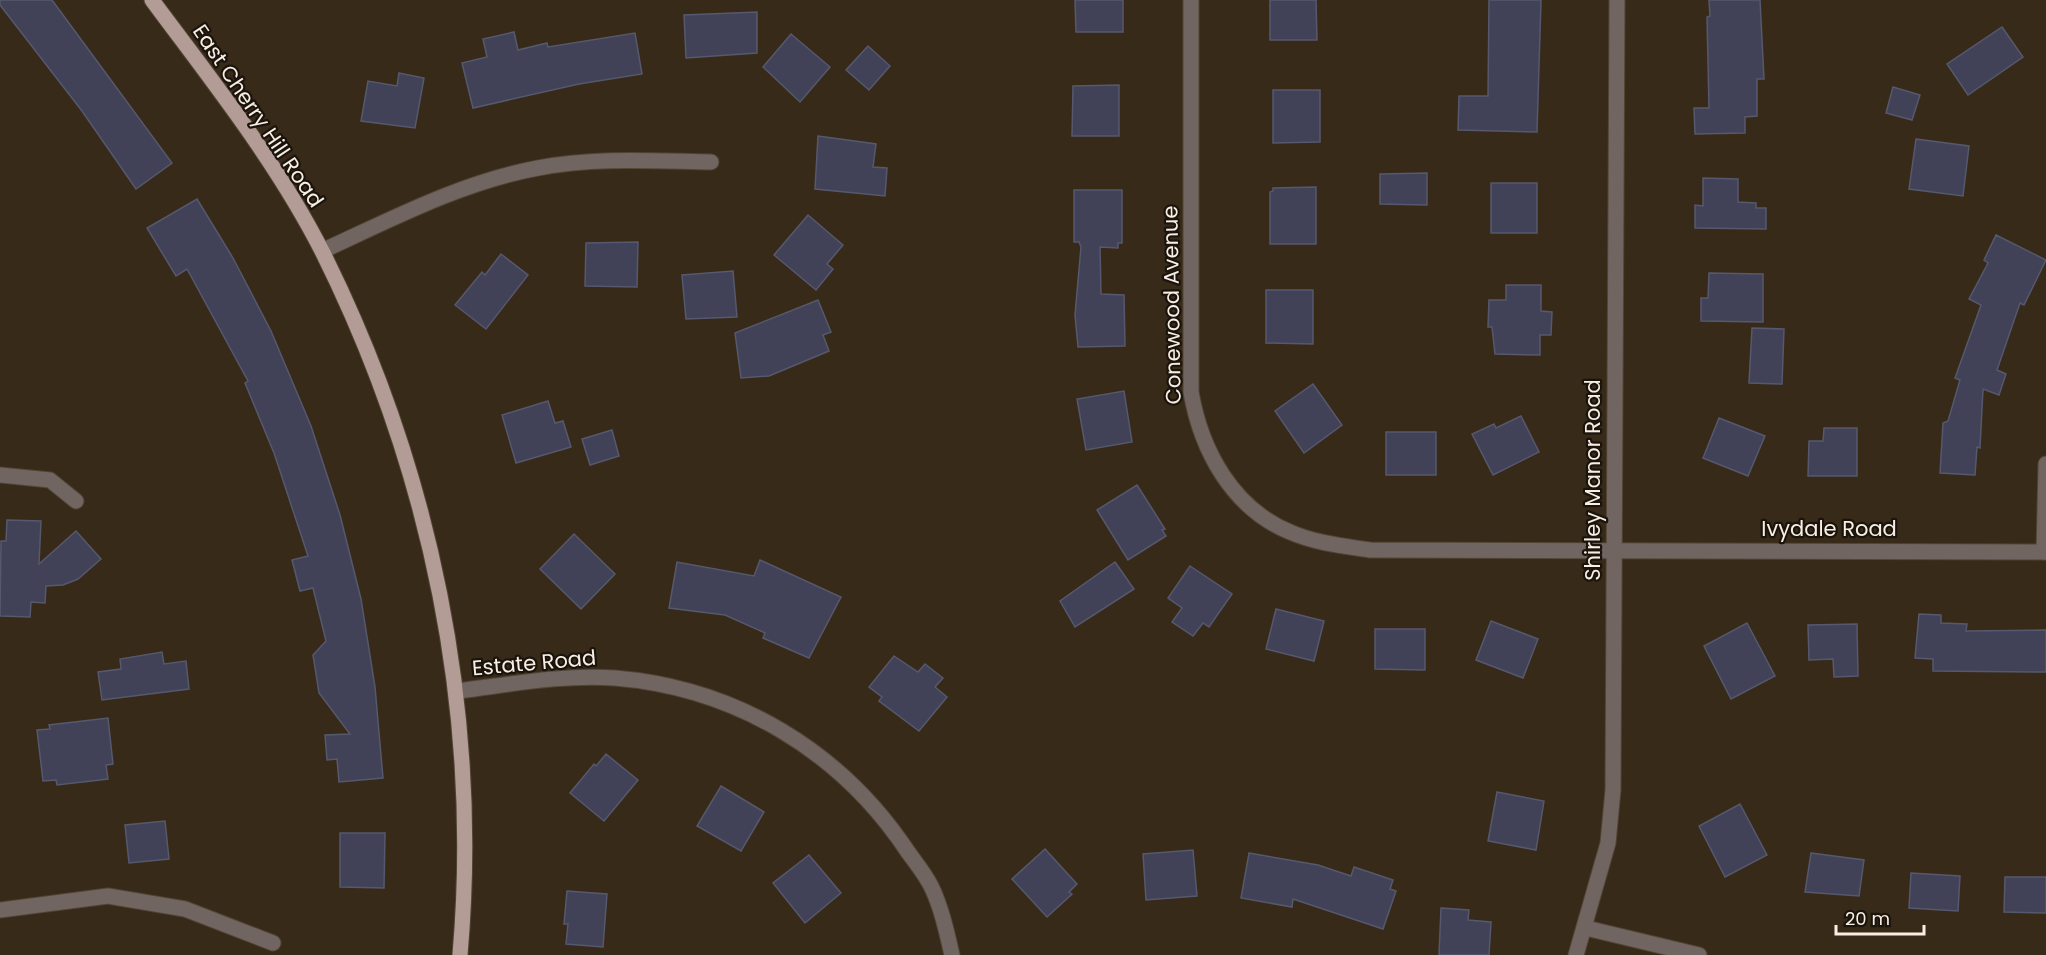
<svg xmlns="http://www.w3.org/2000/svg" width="2046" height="955" viewBox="0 0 2046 955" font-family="Poppins,sans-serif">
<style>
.building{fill:#414257;stroke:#56586d;stroke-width:1.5}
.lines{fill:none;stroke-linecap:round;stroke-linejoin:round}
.minor-casing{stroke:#534535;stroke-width:17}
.major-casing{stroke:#534535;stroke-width:17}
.minor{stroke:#706561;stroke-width:15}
.major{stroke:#b39c95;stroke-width:15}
.labels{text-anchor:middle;stroke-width:4.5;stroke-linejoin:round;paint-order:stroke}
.street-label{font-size:21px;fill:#f8eee4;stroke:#1a140c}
</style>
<rect width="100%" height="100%" fill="#382a19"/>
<g class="building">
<polygon points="0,0 52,0 172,163 136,189 82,111 0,5"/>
<polygon points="1075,0 1123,0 1123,32 1076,32"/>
<polygon points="1270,0 1316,0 1317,40 1270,40"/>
<polygon points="1489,0 1541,0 1537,132 1458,130 1459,96 1488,96"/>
<polygon points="1709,0 1760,0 1764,79 1757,79 1757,116 1745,117 1745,133 1695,134 1694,108 1709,108 1707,17 1710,16"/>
<polygon points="757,12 757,53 686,58 684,15"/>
<polygon points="2002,27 2023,57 1968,95 1947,64"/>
<polygon points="514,32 518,50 547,43 548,47 635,33 642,74 579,84 473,108 462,63 487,57 483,39"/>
<polygon points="791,34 830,67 800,102 763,67"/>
<polygon points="868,46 890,66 869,90 846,70"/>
<polygon points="399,73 424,78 415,128 361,121 368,81 397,86"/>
<polygon points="1119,85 1119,136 1072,136 1073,86"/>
<polygon points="1893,87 1920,95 1912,120 1886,113"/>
<polygon points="1273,90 1320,90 1320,142 1273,143"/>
<polygon points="818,136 876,144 873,167 887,168 885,196 815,189"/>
<polygon points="1916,139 1969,146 1963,196 1909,189"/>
<polygon points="1427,173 1427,205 1380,204 1380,174"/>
<polygon points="1703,178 1738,179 1738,202 1756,203 1756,208 1766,208 1766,229 1695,228 1695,205 1703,206"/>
<rect x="1491" y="183" width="46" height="50"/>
<polygon points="1316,187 1316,244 1270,244 1270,192 1273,191 1273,188"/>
<polygon points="1074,190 1122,190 1122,243 1118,243 1118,248 1100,247 1101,294 1124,295 1125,346 1078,347 1075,315 1081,247 1079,242 1074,242"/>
<polygon points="197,199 233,258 271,331 311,426 340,515 361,599 375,687 383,778 339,782 337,759 327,760 325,735 350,734 319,693 313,655 326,641 313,588 300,591 292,560 308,556 274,453 245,383 248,381 187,269 176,276 147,228"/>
<polygon points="808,215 843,245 827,264 833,269 816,290 774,255"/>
<polygon points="1996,235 2046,260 2024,305 2020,303 1997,370 2006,374 1999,395 1983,389 1980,448 1977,447 1975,475 1940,473 1943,423 1948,421 1960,380 1955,378 1981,305 1969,299 1988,263 1984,260"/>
<polygon points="638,242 637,287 585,286 586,243"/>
<polygon points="501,254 528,275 486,329 455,305 482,272 485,275"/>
<polygon points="733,271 737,317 686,319 682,275"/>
<polygon points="1709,273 1763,274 1763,322 1701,321 1701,298 1708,298"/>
<polygon points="1506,285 1541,285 1541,311 1552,312 1551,335 1540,335 1540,355 1495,354 1492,327 1488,327 1489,300 1506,300"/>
<polygon points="1266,290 1313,290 1313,344 1266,343"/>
<polygon points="818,300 831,332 823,335 829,351 769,376 741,378 735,333"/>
<polygon points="1752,328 1784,329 1782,384 1749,383"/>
<polygon points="1313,384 1342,425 1304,453 1275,411"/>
<polygon points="1124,391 1132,442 1086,450 1077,399"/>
<polygon points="548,401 555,423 563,421 571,447 516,463 502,415"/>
<polygon points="1521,416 1539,452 1493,475 1472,434 1494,424 1496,428"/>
<polygon points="1719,418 1765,436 1748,476 1703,458"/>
<polygon points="1824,428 1857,428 1857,476 1808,476 1809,441 1823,441"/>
<polygon points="612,430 619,456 590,465 582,439"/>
<rect x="1386" y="432" width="50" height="43"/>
<polygon points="1137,485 1165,529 1162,530 1166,536 1128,560 1097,510"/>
<polygon points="7,520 41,521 39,564 76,531 101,559 78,579 63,585 46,586 45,603 31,602 30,617 0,616 1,541 6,541"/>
<polygon points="574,534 615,574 581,609 540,569"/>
<polygon points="760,560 841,597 809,658 763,638 765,633 725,615 669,608 677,562 754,576"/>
<polygon points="1115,562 1134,589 1075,627 1060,601"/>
<polygon points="1190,566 1232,594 1209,627 1203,623 1193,636 1172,622 1182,608 1168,598"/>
<polygon points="1276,609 1324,621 1314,661 1266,649"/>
<polygon points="1919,614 1941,615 1941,623 1967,624 1966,631 2046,630 2046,672 1933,671 1933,659 1915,658"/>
<polygon points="1491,621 1538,639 1523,678 1476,660"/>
<polygon points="1747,623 1775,676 1731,699 1704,646"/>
<polygon points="1857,624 1858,676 1834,677 1833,659 1809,660 1808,625"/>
<polygon points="1375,629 1425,629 1425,670 1375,669"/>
<polygon points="162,652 164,664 186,661 189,689 102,700 98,672 121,669 120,659"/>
<polygon points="894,656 918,672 925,664 943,678 935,687 947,697 919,731 879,701 882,697 869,687"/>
<polygon points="108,718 113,764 106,765 108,779 57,785 56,780 43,781 37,730 50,729 49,725"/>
<polygon points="606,754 638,780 604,821 570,793 594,764 596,766"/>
<polygon points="721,786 764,812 741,851 697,826"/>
<polygon points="1497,792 1544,801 1536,850 1488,841"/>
<polygon points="1740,804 1767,855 1725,877 1699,826"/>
<polygon points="165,821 169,859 129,863 125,825"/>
<polygon points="340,833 385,833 384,888 340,887"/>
<polygon points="1045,849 1077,884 1069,892 1072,894 1047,917 1012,879"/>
<polygon points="1193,850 1197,896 1146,900 1143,854"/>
<polygon points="1249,853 1318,865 1351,876 1354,867 1393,880 1390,889 1396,891 1383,929 1293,899 1292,907 1241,898"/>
<polygon points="1811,853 1864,860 1859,896 1805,892"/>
<polygon points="809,855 841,893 805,923 773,883"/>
<polygon points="1911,873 1960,876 1958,911 1909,908"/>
<polygon points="2005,877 2046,877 2046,913 2004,912"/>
<polygon points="567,891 607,894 603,947 566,944 568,924 564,924"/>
<polygon points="1441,908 1469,910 1468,920 1491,922 1489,955 1439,955"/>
</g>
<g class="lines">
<defs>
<g id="minor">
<path d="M1191 0V392C1201 450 1232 508 1290 532 1315 543 1343 546 1370 550L2046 552"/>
<path d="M322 251C392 219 462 182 538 168 595 157 653 161 711 162"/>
<polyline points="0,475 50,480 76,501"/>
<polyline points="2044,552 2046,464"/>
<path d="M457 691C508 685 563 674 615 678 736 688 841 751 908 852 916 863 925 874 931 886 941 906 947 933 952 955"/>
<polyline points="0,910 108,896 185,909 273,943"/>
<polyline points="1586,928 1699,955"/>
<polyline points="1576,955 1608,843 1613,790 1617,0"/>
</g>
<path id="major" d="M152 0C212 81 277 162 323 253 431 470 481 713 460 955"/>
</defs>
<use href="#minor" class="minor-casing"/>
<use href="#major" class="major-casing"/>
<use href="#minor" class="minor"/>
<use href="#major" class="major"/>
</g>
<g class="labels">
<g class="street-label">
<text transform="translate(258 116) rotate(56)" y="7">East Cherry Hill Road</text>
<text transform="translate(1172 305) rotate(-91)" y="7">Conewood Avenue</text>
<text transform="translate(1593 480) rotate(-90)" y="7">Shirley Manor Road</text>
<text x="1829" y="536">Ivydale Road</text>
<text transform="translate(534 663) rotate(-5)" y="7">Estate Road</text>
</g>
</g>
<path d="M1836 925v9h88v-9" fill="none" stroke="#f8eee4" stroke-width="3"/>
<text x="1845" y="925" font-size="18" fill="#f8eee4" stroke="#1a140c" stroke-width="4.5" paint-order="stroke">20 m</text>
</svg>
